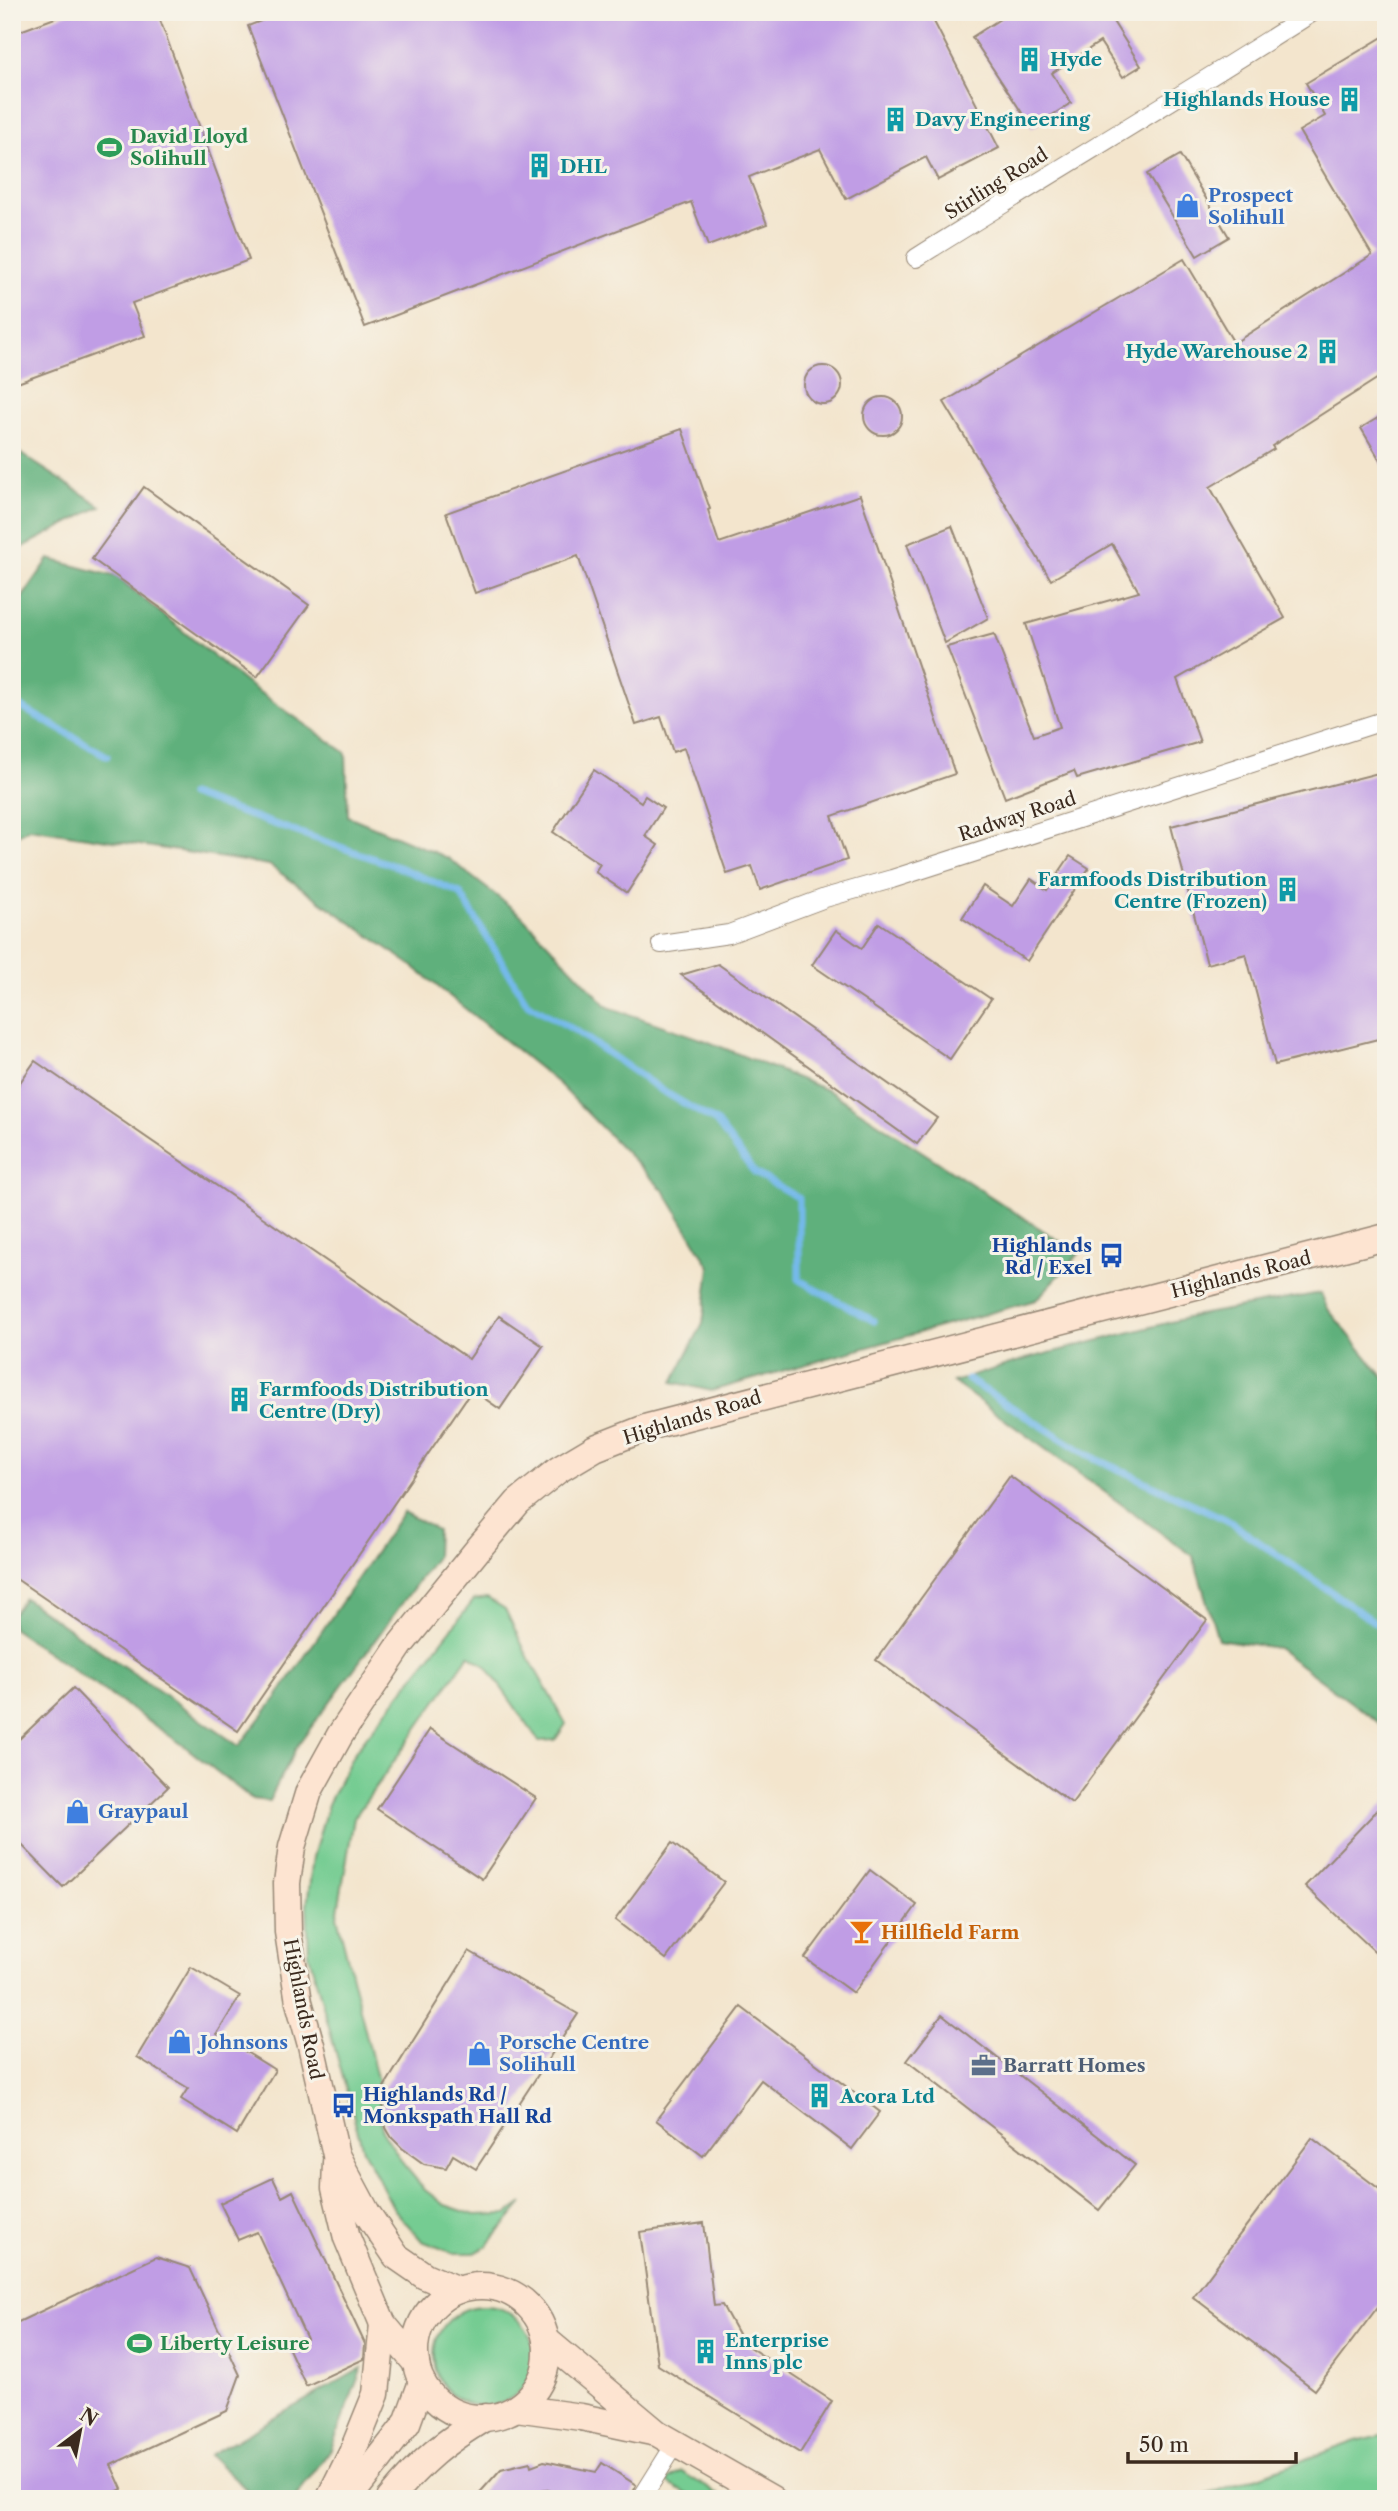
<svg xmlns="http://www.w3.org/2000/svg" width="1398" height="2511" viewBox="0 0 1398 2511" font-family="'Libre Caslon Text',serif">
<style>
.green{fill:#74cc92;stroke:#587b58;stroke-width:2}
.forest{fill:#5fb07c;stroke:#4d6d4d;stroke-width:2}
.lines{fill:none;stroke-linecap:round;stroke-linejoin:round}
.stream{stroke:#74b9ea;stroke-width:7}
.building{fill:#c09de5}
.street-casing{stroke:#978876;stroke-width:20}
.secondary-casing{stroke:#978876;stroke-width:29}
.street{stroke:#fff;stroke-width:18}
.secondary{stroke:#fde4d1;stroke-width:26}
.labels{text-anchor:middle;stroke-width:6;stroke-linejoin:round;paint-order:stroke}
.culture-label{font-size:19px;font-weight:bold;fill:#0d838f;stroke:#f7f3e8;text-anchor:start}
.leisure-label{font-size:19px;font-weight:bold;fill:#27864d;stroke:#f7f3e8;text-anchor:start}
.street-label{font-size:19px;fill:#3b2a1e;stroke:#f7f3e8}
.shop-label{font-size:19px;font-weight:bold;fill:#366cbe;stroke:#f7f3e8;text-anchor:start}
.transit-label{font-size:19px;font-weight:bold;fill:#164399;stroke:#f7f3e8;text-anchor:end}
.food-label{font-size:19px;font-weight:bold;fill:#c56008;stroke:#f7f3e8;text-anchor:start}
.service-label{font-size:19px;font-weight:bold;fill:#4e5e75;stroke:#f7f3e8;text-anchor:start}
</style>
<rect width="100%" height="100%" fill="#f7f3e8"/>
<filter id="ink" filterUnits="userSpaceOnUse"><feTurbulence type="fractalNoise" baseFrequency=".0143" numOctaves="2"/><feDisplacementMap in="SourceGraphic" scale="14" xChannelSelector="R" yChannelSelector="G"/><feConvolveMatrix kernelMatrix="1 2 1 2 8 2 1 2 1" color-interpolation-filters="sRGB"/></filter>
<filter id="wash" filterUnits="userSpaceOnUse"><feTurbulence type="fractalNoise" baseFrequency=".00686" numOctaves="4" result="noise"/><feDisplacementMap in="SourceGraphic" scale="28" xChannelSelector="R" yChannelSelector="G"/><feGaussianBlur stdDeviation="1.57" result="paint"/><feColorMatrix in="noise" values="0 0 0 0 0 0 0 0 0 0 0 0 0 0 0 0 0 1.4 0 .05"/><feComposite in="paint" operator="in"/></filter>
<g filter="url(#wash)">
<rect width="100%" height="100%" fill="#f3e5cd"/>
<g class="green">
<polygon points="487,1598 505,1609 526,1653 566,1724 555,1740 539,1741 486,1666 469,1655 354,1818 337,1916 378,2082 382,2130 404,2165 425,2190 445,2205 475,2215 507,2214 523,2203 487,2246 474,2253 453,2253 422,2241 394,2209 363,2150 309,1955 307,1905 313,1857 328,1804 354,1753 474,1600"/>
<circle cx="484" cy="2356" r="50"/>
<polygon points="1386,2434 1386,2499 1195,2499 1356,2441"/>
<polygon points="682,2472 726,2499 696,2499 665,2481"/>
</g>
<g class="forest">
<polygon points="12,448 101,506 12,553"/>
<polygon points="49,559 117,577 245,682 346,753 348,816 448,858 521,915 608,1007 704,1040 829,1091 1079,1254 1036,1300 711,1391 673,1382 703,1323 710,1267 665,1192 559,1084 411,965 269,865 29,828 12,839 12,606 22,598"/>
<polygon points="1321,1293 1327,1308 1386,1380 1386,1728 1277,1648 1218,1639 1193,1556 953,1382 1026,1359 1198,1315"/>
<polygon points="403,1512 437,1530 436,1557 296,1748 269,1801 252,1799 183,1745 12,1628 12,1615 24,1598 239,1746 277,1697"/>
<polygon points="362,2368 331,2449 294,2499 257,2499 209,2455"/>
</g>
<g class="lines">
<g class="stream">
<polyline points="12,702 107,756"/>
<polyline points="190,795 398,867 460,893 527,1003 576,1031 661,1090 716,1122 755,1173 799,1198 799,1280 874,1321"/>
<polyline points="967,1379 1088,1455 1227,1520 1386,1630"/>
</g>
</g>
<g id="blocks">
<g class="building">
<polygon points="71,12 157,12 249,260 132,303 145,336 12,385 12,34"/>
<polygon points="284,12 929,12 999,148 938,180 926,157 846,199 820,149 749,177 767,224 708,246 691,202 365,327 248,26"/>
<polygon points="1011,12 1107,12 1141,66 1123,77 1100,42 1052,73 1071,103 1032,128 972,37"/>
<polygon points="1386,35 1386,373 1272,446 1274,449 1210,487 1285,618 1177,679 1200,742 1077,778 1074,771 1005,798 947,647 994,634 1034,736 1060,727 1026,624 1139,592 1112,544 1051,580 944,402 1184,259 1234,343 1372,255 1299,131 1325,116 1306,83"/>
<polygon points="1180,155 1229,237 1197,256 1147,174"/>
<circle cx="823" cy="385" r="19"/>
<circle cx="883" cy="416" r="19"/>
<polygon points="1386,413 1386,470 1361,428"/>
<polygon points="682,429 710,509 708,510 719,543 860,495 955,774 832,816 847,860 760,890 752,866 727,874 684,748 673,752 661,717 636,725 578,556 475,593 446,513"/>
<polygon points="144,487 309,605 257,677 92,559"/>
<polygon points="952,526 988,618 945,643 907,544"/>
<polygon points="594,770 641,802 645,796 663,808 645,836 658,845 627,893 595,872 600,864 553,832"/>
<polygon points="1386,771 1386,1037 1275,1065 1246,954 1207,964 1171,826"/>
<polygon points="1070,856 1089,868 1027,961 962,918 983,886 1013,906 1031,879 1047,890"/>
<polygon points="879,923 991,999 950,1059 812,965 836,930 862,948"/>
<polygon points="718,964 937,1118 917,1144 681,975"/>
<polygon points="35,1061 469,1359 499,1316 543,1346 500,1409 472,1390 238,1731 12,1576 12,1094"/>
<polygon points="1010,1476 1207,1620 1072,1803 876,1660"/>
<polygon points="73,1688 168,1787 63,1887 12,1835 12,1746"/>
<polygon points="430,1729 536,1798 482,1879 377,1809"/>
<polygon points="1386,1801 1386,1962 1305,1886"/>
<polygon points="672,1843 724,1882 666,1959 615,1920"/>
<polygon points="870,1870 917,1905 853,1993 805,1958"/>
<polygon points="469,1951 578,2014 476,2169 453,2155 446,2168 424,2164 402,2148 392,2138 386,2128 381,2092"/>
<polygon points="191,1967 240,1996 217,2034 275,2070 237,2134 181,2099 188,2088 137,2057"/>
<polygon points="741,2007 880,2112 852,2149 761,2080 703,2156 656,2120"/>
<polygon points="942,2015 1135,2165 1099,2210 907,2061"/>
<polygon points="1312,2138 1386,2194 1386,2296 1315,2390 1193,2297"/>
<polygon points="273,2178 282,2197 293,2191 365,2344 364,2359 306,2386 288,2347 307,2339 257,2232 238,2240 220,2203"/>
<polygon points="704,2223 714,2306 722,2305 743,2343 832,2401 800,2453 658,2365 640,2232"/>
<polygon points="156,2257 190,2268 240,2375 227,2411 111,2465 122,2489 102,2499 12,2499 12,2325"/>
<polygon points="544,2461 596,2472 602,2463 636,2485 630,2499 563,2499 563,2495 545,2489 512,2499 474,2499 501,2469 530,2462 531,2466"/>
</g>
</g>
</g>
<g filter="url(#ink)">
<use href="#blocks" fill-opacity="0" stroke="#978876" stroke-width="2"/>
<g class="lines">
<defs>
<g id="street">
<path d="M916 258C1048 175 1182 96 1313 12"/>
<polyline points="661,944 729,934 825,898 892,879 1386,720"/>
<polyline points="641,2499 676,2443"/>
</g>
<g id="secondary">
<polyline points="336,2162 335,2188 347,2238 383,2324 416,2363"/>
<circle cx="481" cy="2352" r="66"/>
<polyline points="458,2290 425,2276 396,2256 367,2213 336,2155 311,2045 299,2002 288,1932 287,1883 292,1847 309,1791 340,1735 401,1644 479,1548 518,1502 558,1470 595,1448 648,1427 1386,1237"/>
<polyline points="546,2340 657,2433 772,2499"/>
<polyline points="516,2408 581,2417 652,2432"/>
<polyline points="329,2499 352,2453 376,2394 383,2324"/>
<polyline points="348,2499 407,2423 422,2382"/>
<path d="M390 2499C422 2460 443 2443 486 2417"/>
</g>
</defs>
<use href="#street" class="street-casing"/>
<use href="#secondary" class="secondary-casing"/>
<use href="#street" class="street"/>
<use href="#secondary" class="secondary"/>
</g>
</g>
<defs>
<symbol id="building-bare" viewBox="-9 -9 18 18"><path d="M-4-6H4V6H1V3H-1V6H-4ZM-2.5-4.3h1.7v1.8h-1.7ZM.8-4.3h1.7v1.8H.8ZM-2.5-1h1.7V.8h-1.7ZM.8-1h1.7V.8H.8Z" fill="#0f9aa8" stroke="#f7f3e8" stroke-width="2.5" paint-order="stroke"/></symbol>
<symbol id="stadium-bare" viewBox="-9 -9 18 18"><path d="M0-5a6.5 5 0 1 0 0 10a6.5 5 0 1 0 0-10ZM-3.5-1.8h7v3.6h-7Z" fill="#2e9e5b" stroke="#f7f3e8" stroke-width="2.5" paint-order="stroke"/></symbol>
<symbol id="shop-bare" viewBox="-9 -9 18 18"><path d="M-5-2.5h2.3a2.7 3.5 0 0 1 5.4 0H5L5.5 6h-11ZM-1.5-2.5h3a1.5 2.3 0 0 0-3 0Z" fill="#3f7fe0" stroke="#f7f3e8" stroke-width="2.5" paint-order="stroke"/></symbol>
<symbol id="bus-bare" viewBox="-9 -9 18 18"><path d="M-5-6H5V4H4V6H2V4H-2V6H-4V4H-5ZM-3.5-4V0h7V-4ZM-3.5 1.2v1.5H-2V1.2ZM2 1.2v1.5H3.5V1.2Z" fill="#1a4fb4" stroke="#f7f3e8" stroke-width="2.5" paint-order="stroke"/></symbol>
<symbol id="bar-bare" viewBox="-9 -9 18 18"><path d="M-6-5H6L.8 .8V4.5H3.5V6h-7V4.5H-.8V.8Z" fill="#e8710a" stroke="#f7f3e8" stroke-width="2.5" paint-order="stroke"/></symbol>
<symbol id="office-bare" viewBox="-9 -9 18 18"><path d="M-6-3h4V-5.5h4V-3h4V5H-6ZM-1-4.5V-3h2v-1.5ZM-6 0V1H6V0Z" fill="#5c6f8a" stroke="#f7f3e8" stroke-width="2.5" paint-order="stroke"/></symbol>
</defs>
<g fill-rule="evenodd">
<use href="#building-bare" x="1012" y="42" width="35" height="35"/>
<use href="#building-bare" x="1332" y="82" width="35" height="35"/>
<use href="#building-bare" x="878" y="102" width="35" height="35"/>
<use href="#stadium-bare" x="92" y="130" width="35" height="35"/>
<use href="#building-bare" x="522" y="148" width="35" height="35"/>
<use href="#shop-bare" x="1170" y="188" width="35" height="35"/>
<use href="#building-bare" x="1310" y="334" width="35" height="35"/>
<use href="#building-bare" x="1270" y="872" width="35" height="35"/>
<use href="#bus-bare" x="1094" y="1238" width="35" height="35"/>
<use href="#building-bare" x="222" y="1382" width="35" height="35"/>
<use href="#shop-bare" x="60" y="1794" width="35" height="35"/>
<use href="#bar-bare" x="844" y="1914" width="35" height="35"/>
<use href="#shop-bare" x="162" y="2024" width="35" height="35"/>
<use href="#shop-bare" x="462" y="2036" width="35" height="35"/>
<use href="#office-bare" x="966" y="2048" width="35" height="35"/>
<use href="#building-bare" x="802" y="2078" width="35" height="35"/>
<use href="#bus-bare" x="326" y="2088" width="35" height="35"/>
<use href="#stadium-bare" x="122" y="2326" width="35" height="35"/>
<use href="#building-bare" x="688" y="2334" width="35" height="35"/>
</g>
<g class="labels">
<g class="culture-label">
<text x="1050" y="66">Hyde</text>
<text x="1330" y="106" text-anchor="end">Highlands House</text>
<text x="915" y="126">Davy Engineering</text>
<text x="560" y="173">DHL</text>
<text x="1308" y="358" text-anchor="end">Hyde Warehouse 2</text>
<text x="1267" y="886" text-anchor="end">Farmfoods Distribution<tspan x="1267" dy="22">Centre (Frozen)</tspan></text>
<text x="259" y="1396">Farmfoods Distribution<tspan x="259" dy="22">Centre (Dry)</tspan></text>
<text x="840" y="2103">Acora Ltd</text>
<text x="725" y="2347">Enterprise<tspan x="725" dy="22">Inns plc</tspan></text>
</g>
<g class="leisure-label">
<text x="130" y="143">David Lloyd<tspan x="130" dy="22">Solihull</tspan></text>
<text x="160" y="2350">Liberty Leisure</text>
</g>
<g class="street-label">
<text transform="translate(996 183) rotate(-32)" y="7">Stirling Road</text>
<text transform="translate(1017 816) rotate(-18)" y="7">Radway Road</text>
<text transform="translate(1241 1274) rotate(-14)" y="7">Highlands Road</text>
<text transform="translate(692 1417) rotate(-17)" y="7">Highlands Road</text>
<text transform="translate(304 2009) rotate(79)" y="7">Highlands Road</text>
</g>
<g class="shop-label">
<text x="1208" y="202">Prospect<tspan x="1208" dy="22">Solihull</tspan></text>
<text x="98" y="1818">Graypaul</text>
<text x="200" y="2049">Johnsons</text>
<text x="499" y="2049">Porsche Centre<tspan x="499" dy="22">Solihull</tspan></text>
</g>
<g class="transit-label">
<text x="1092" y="1252">Highlands<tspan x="1092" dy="22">Rd / Exel</tspan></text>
<text x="363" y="2101" text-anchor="start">Highlands Rd /<tspan x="363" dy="22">Monkspath Hall Rd</tspan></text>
</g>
<g class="food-label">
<text x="881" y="1939">Hillfield Farm</text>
</g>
<g class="service-label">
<text x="1003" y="2072">Barratt Homes</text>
</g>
</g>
<rect width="1398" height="2511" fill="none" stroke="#f7f3e8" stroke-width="42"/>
<g transform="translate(80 2431) rotate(32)" stroke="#f7f3e8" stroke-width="5" paint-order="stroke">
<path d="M0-5L12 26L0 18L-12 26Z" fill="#3b2a1e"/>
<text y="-10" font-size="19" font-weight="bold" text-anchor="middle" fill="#3b2a1e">N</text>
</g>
<path d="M1128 2452v10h168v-10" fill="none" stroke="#3b2a1e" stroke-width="3.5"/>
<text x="1139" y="2452" font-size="21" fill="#3b2a1e" stroke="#f7f3e8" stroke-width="5" paint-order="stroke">50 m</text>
</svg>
